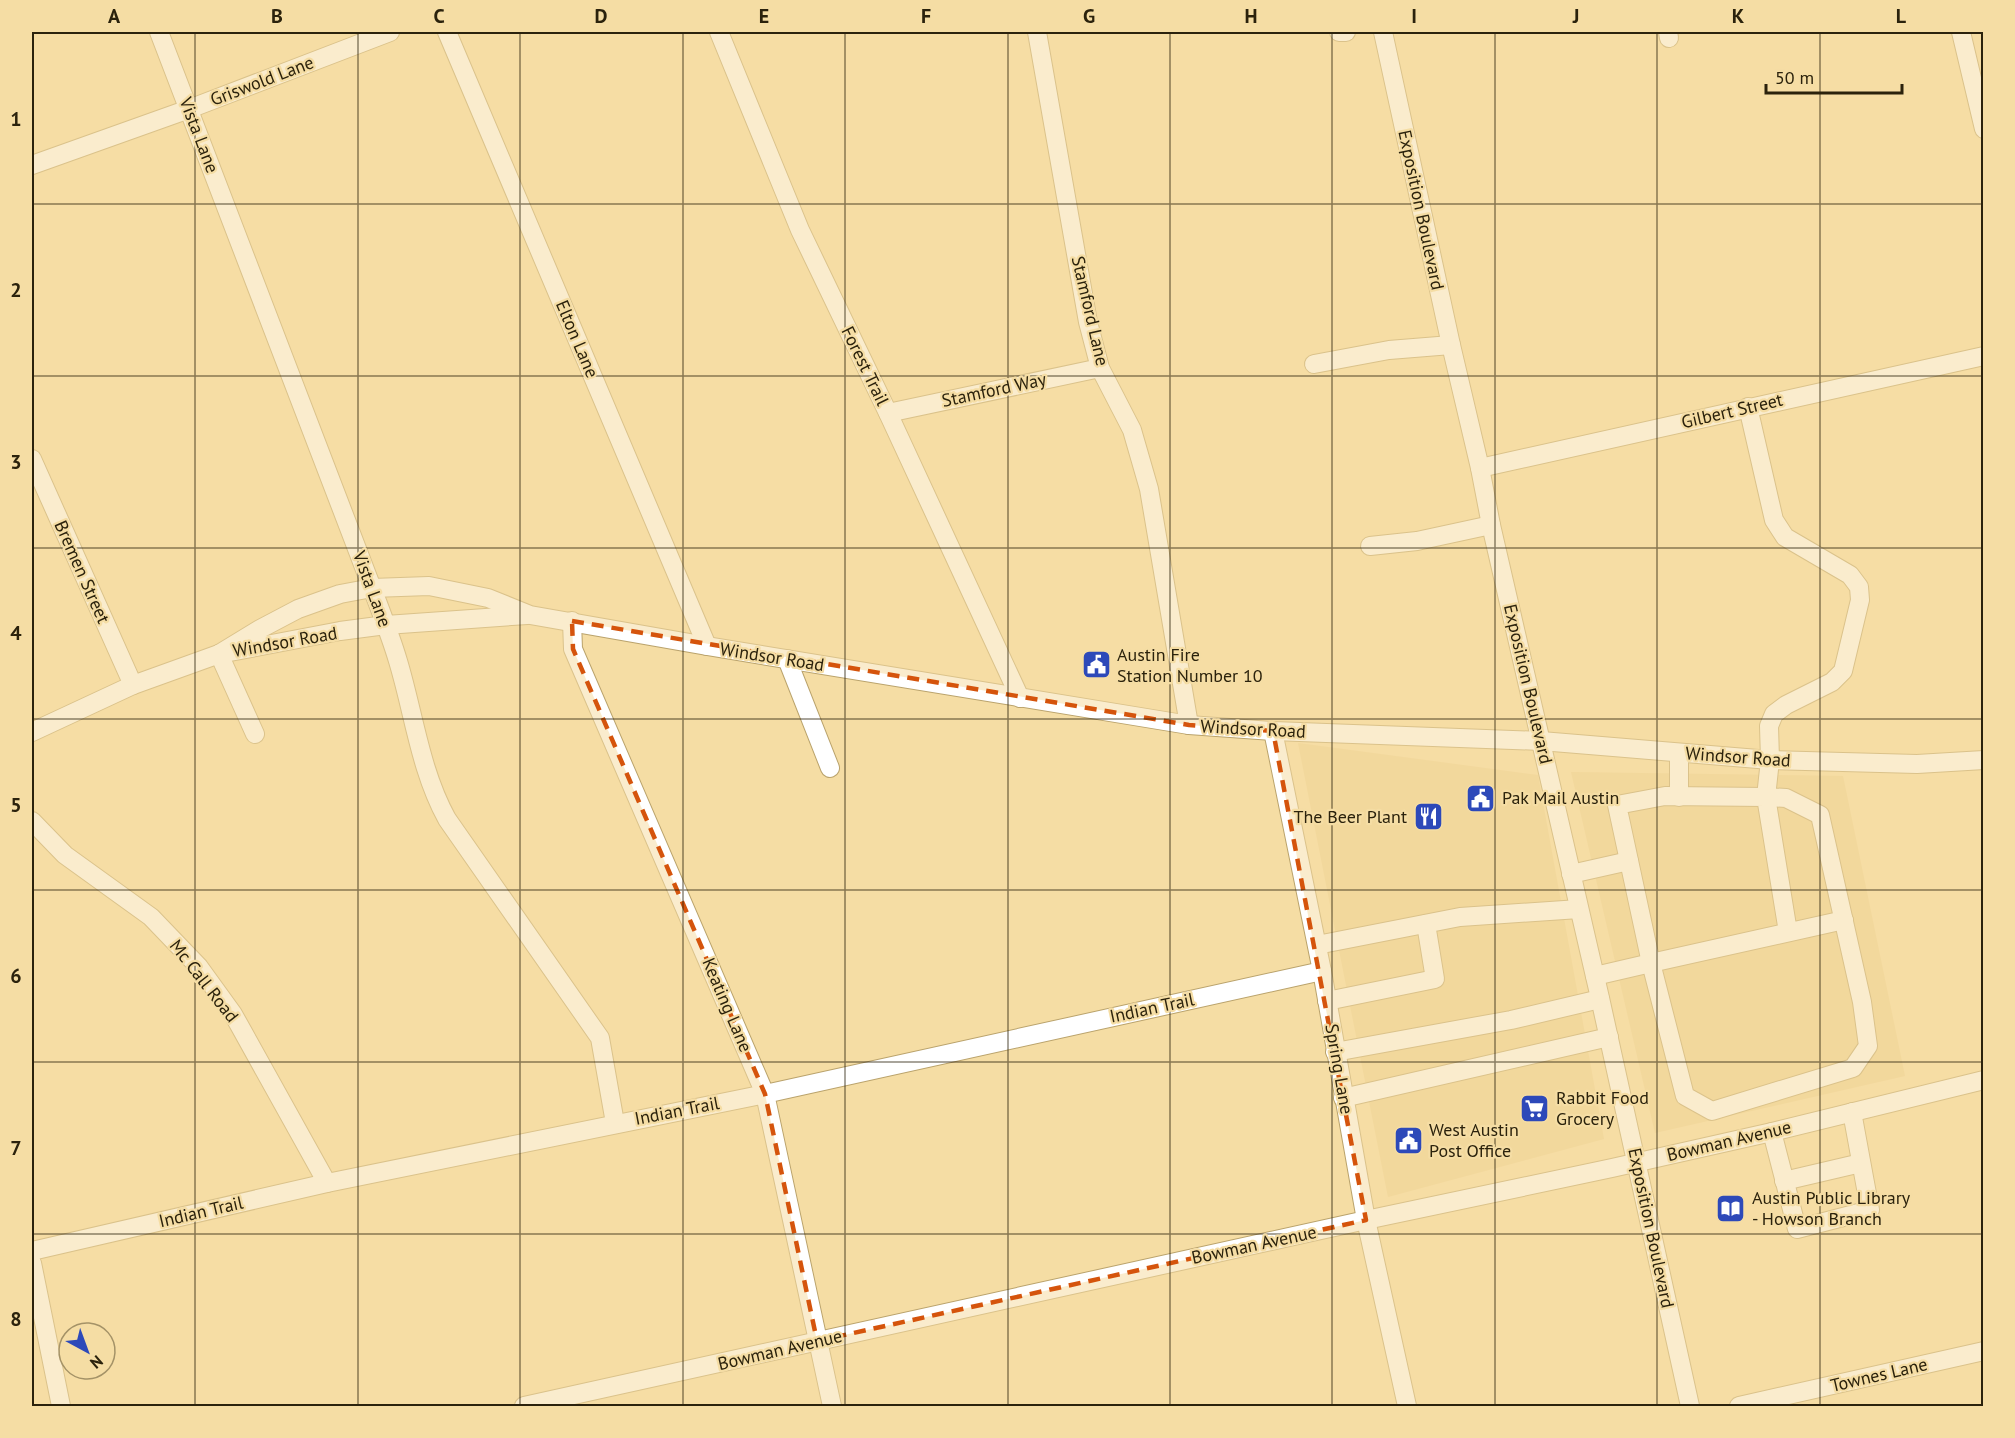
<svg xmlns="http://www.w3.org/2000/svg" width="2015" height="1438" viewBox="0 0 2015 1438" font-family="'PT Sans',sans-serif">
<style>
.built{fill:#eed292}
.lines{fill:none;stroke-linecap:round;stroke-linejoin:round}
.minor-casing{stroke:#baa36c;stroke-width:20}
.minor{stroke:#fff;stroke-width:18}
.marked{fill:none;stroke:#d5540c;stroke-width:4.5;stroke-dasharray:12 8;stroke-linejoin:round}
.grid{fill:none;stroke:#2b220c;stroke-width:1.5;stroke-opacity:0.55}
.labels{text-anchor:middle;stroke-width:4.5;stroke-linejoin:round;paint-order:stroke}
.street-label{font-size:18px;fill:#2b220c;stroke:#f5dda4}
.poi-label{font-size:18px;fill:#2b220c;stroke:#f5dda4;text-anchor:start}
.neatline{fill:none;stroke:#2b220c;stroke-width:2}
.grid-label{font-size:20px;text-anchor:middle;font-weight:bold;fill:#2b220c}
</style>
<rect width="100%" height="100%" fill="#f5dda4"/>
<g class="built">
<polygon points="1298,743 1538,775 1604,1139 1388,1197"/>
<polygon points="1571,772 1843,776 1905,1076 1655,1133"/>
</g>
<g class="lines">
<defs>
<g id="minor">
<path d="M159 32 372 588C381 612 391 637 398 661 414 714 420 770 447 819L600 1038 615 1123"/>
<polyline points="447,32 707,646"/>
<polyline points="719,32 800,230 888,413 1020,698"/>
<polyline points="1037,32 1088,322 1100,368 1132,430 1149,489 1189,725"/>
<polyline points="1339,32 1346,32"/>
<polyline points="1383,32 1451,345 1480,468 1491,525 1600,998 1690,1406"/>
<polyline points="1668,32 1669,38"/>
<polyline points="1961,32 1984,129"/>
<polyline points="32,165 189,109 390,32"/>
<polyline points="1314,364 1389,350 1451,345"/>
<polyline points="888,413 1100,368"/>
<polyline points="32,459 133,685"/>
<polyline points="1480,468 1984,356"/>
<polyline points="1370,546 1417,541 1491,525"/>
<polyline points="572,621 573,649 765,1094 832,1406"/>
<polyline points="219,654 260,629 298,609 340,594 372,588 429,586 488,598 530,615 707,646 1189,725 1273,731 1541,741 1770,760 1917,764 1984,760"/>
<polyline points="219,654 255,734"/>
<polyline points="787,659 830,768"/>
<polyline points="1273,731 1322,971 1366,1220 1407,1406"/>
<polyline points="32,732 133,685 219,654 340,631 386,625 527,615"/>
<polyline points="1679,753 1679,797"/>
<polyline points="32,821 65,855 151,917 199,967 233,1014 327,1183"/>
<polyline points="1571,874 1629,861"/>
<polyline points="1788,932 1766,797 1665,796 1617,805 1651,963 1844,920"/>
<polyline points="1317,945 1460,917 1579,909"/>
<polyline points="1595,976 1651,963 1685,1096 1712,1111 1853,1068 1868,1046 1862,1002 1820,815 1786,798 1766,797 1770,760 1769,726 1774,714 1786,705 1832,682 1843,671 1860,600 1859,587 1850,575 1785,537 1774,520 1748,407"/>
<polyline points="1327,1001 1435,979 1426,924"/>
<polyline points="1335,1052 1511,1020 1600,999"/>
<polyline points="1343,1098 1609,1037"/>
<polyline points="1772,1132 1797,1229 1870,1210 1852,1112"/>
<polyline points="1784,1181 1861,1163"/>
<polyline points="32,1251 327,1183 765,1094 1322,971"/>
<polyline points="32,1263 61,1406"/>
<polyline points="524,1406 1366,1220 1612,1168 1772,1132 1984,1080"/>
<polyline points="1739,1406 1984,1351"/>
</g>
</defs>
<use href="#minor" class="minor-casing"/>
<use href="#minor" class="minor"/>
</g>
<path d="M0 0H2015V1438H0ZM572 621 1189 725 1273 731 1366 1220 817 1341 765 1094 573 649Z" fill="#f5dda4" fill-opacity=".55" fill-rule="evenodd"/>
<path class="marked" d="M572 621 1189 725 1273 731 1366 1220 817 1341 765 1094 573 649Z"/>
<path class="grid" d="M195 32V1406M358 32V1406M520 32V1406M683 32V1406M845 32V1406M1008 32V1406M1170 32V1406M1332 32V1406M1495 32V1406M1657 32V1406M1820 32V1406M32 204H1984M32 376H1984M32 548H1984M32 719H1984M32 890H1984M32 1062H1984M32 1234H1984"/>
<defs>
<symbol id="civic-square" viewBox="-11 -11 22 22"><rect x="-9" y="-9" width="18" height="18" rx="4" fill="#2d49b9" stroke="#f5dda4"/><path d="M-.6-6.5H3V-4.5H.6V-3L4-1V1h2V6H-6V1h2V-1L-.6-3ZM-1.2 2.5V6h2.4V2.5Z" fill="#fff"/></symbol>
<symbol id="restaurant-square" viewBox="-11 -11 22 22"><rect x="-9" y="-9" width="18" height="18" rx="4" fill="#2d49b9" stroke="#f5dda4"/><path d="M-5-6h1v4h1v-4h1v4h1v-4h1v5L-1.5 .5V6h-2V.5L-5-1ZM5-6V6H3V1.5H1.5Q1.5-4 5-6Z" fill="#fff"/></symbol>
<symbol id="supermarket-square" viewBox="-11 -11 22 22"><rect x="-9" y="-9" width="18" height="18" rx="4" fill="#2d49b9" stroke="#f5dda4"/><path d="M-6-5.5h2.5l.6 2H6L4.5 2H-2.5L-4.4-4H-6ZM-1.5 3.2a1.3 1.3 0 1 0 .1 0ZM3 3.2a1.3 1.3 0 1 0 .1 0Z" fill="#fff"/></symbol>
<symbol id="library-square" viewBox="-11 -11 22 22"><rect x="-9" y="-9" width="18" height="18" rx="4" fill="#2d49b9" stroke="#f5dda4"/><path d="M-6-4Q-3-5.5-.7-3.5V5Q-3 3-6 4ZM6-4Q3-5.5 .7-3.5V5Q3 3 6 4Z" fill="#fff"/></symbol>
</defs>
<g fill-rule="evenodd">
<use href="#civic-square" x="1080" y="648" width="33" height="33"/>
<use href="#civic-square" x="1464" y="782" width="33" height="33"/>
<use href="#restaurant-square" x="1412" y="800" width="33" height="33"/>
<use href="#supermarket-square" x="1518" y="1092" width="33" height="33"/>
<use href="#civic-square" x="1392" y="1124" width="33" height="33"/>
<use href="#library-square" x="1714" y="1192" width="33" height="33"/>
</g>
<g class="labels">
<g class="street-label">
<text transform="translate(262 81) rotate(-21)" y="6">Griswold Lane</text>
<text transform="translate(199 135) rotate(69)" y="6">Vista Lane</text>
<text transform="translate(1421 210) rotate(78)" y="6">Exposition Boulevard</text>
<text transform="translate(1090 311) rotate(77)" y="6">Stamford Lane</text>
<text transform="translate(577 339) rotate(67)" y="6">Elton Lane</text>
<text transform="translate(865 366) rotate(64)" y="6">Forest Trail</text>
<text transform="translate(994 390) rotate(-12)" y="6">Stamford Way</text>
<text transform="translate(1732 411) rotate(-13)" y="6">Gilbert Street</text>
<text transform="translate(82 572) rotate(66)" y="6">Bremen Street</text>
<text transform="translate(372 589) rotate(70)" y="6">Vista Lane</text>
<text transform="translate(285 642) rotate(-10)" y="6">Windsor Road</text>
<text transform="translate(772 657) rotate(9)" y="6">Windsor Road</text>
<text transform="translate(1528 684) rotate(77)" y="6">Exposition Boulevard</text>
<text transform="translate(1253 729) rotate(3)" y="6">Windsor Road</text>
<text transform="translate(1738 757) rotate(4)" y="6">Windsor Road</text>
<text transform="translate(204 981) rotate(52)" y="6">Mc Call Road</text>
<text transform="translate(727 1005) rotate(67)" y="6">Keating Lane</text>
<text transform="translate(1152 1008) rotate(-12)" y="6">Indian Trail</text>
<text transform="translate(1339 1069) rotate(80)" y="6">Spring Lane</text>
<text transform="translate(677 1111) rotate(-11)" y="6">Indian Trail</text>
<text transform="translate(1729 1141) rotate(-13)" y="6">Bowman Avenue</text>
<text transform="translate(201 1212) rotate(-13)" y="6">Indian Trail</text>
<text transform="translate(1651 1228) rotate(78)" y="6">Exposition Boulevard</text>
<text transform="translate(1254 1245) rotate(-12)" y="6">Bowman Avenue</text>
<text transform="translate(780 1350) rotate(-13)" y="6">Bowman Avenue</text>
<text transform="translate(1879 1375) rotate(-13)" y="6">Townes Lane</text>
</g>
<g class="poi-label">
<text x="1117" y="661">Austin Fire<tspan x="1117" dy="21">Station Number 10</tspan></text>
<text x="1502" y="804">Pak Mail Austin</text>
<text x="1407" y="823" text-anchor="end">The Beer Plant</text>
<text x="1556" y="1104">Rabbit Food<tspan x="1556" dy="21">Grocery</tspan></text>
<text x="1429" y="1136">West Austin<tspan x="1429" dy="21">Post Office</tspan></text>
<text x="1752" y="1204">Austin Public Library<tspan x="1752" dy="21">- Howson Branch</tspan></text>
</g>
</g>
<rect width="2015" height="1438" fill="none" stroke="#f5dda4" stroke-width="66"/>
<g transform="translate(87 1351) rotate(139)"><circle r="28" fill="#f5dda4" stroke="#a49267" stroke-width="1.5"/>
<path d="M0-4.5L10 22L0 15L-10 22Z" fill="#2d49b9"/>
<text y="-9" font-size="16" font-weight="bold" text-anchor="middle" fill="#2b220c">N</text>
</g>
<path d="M1766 84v9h136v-9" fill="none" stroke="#2b220c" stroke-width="3"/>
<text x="1775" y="84" font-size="18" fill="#2b220c" stroke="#f5dda4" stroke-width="4.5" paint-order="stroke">50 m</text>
<rect x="33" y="33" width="1949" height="1372" class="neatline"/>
<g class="grid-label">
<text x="114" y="23">A</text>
<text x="277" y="23">B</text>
<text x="439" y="23">C</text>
<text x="601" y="23">D</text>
<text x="764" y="23">E</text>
<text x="926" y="23">F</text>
<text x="1089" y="23">G</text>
<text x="1251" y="23">H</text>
<text x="1414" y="23">I</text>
<text x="1576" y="23">J</text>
<text x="1738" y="23">K</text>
<text x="1901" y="23">L</text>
<text x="16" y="126">1</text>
<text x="16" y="297">2</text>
<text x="16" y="469">3</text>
<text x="16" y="640">4</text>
<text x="16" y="812">5</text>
<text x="16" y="983">6</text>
<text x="16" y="1155">7</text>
<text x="16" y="1326">8</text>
</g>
</svg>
